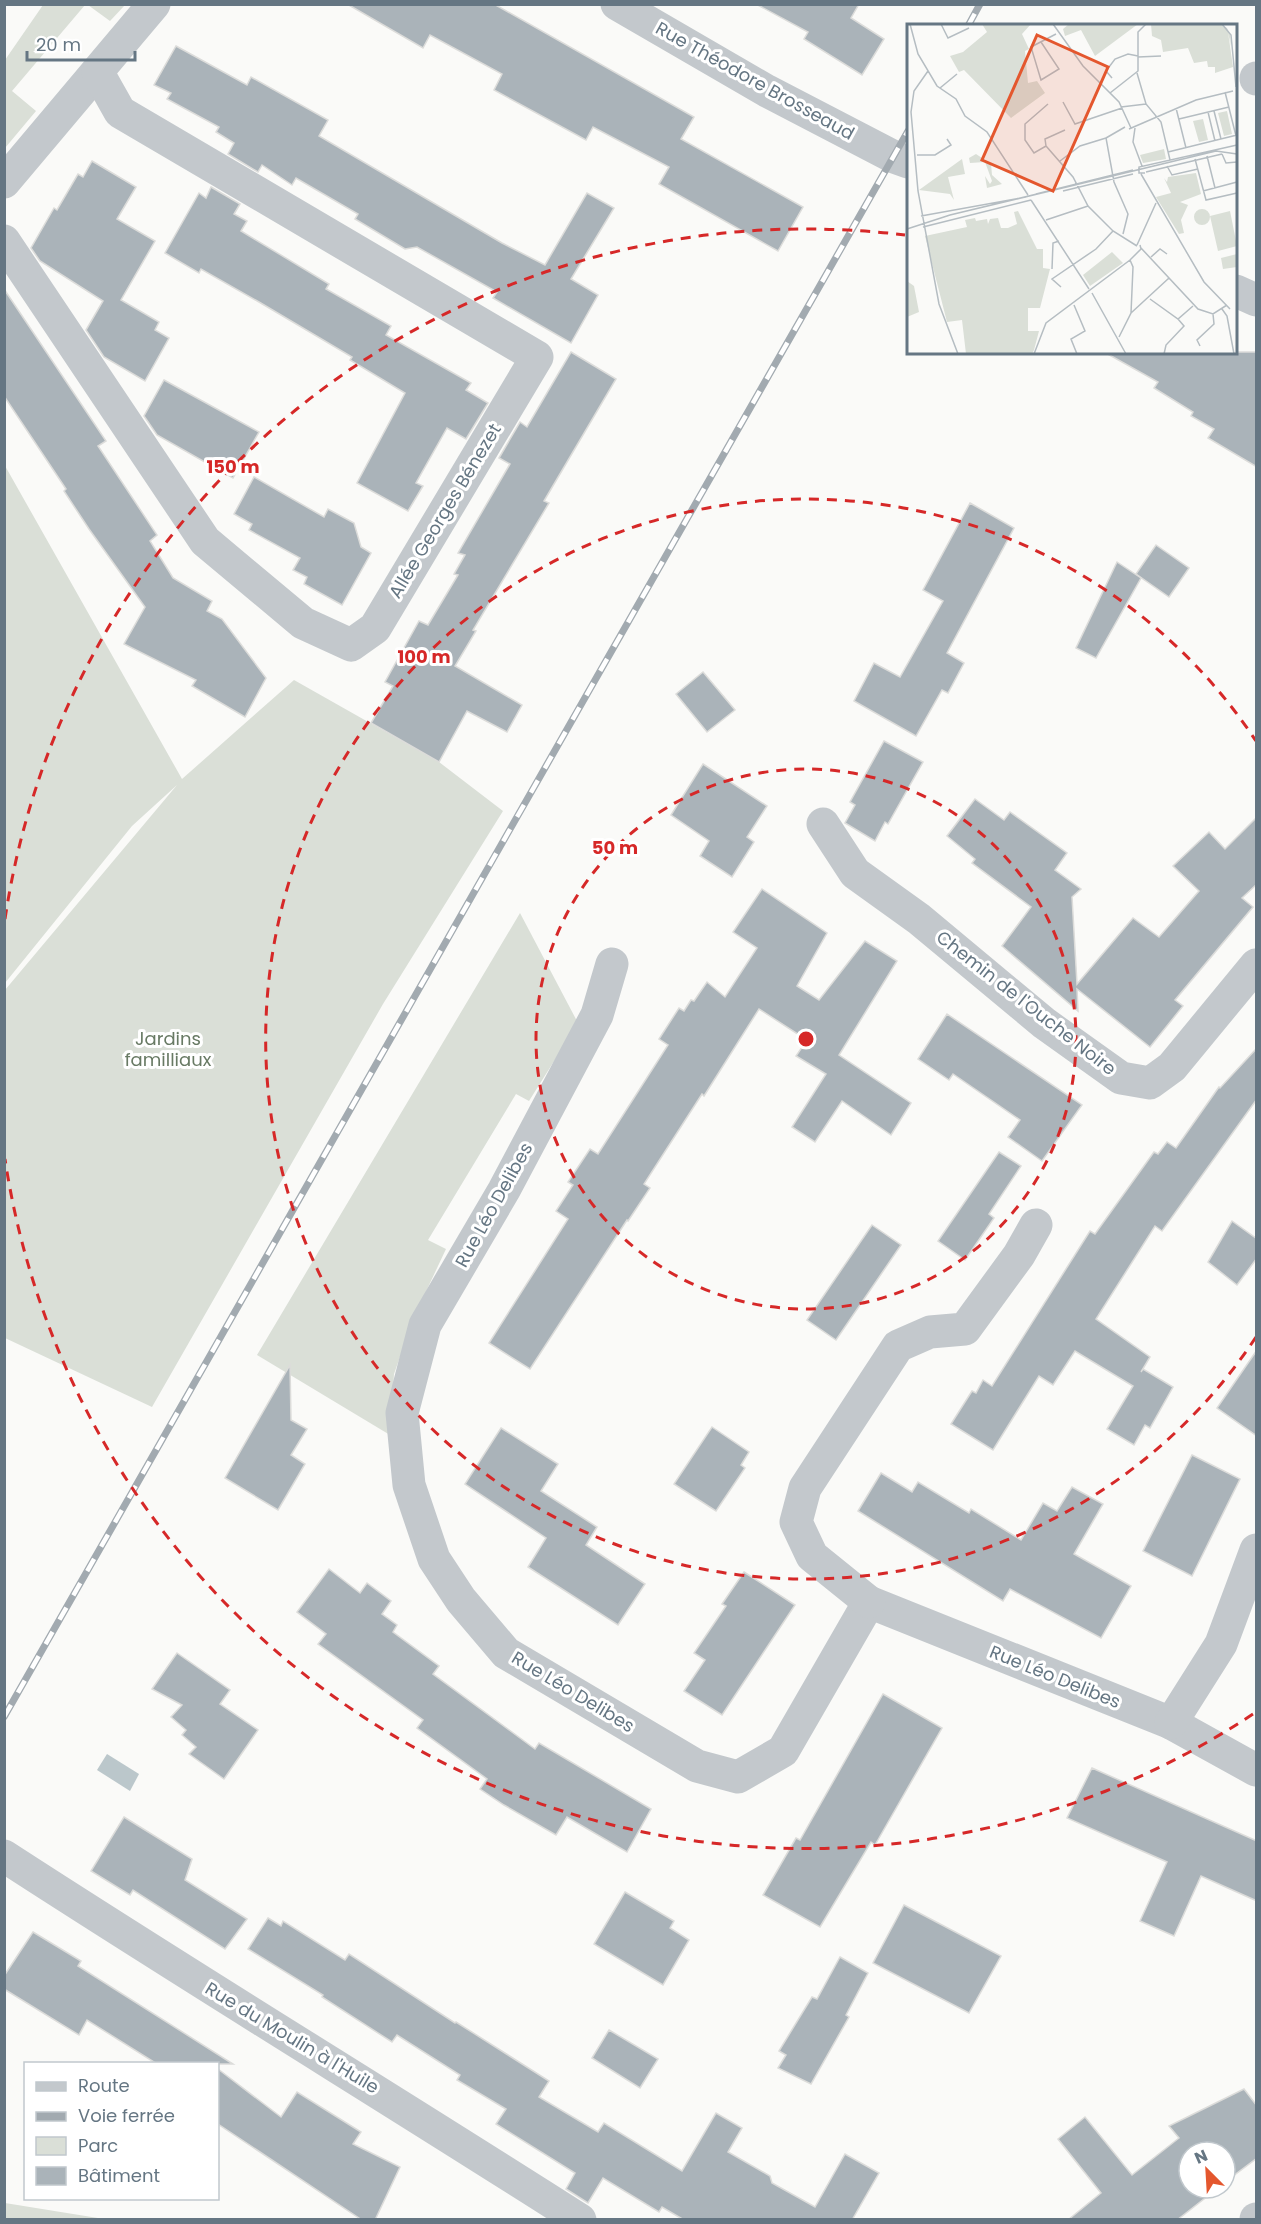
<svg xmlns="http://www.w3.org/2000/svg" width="1261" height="2224" viewBox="0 0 1261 2224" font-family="Poppins,sans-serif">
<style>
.green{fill:#dadfd7}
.water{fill:#bbc7cb}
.building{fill:#aab3b9;stroke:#dcdcda;stroke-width:1.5}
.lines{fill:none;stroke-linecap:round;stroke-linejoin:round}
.minor{stroke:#c3c8cc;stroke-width:33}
.rail-casing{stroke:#a2aab0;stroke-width:7}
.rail{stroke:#fff;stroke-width:4.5;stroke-dasharray:14;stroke-linecap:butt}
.ring{fill:none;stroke:#d62828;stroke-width:3;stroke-dasharray:10 8}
.labels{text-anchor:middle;stroke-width:6;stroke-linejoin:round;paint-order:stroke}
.street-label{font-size:18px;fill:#657683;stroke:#fff}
.park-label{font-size:18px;fill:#687a64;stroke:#fff}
.inset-road{fill:none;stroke:#b5bdc2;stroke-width:1.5}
.view{fill:#e4572e;fill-opacity:0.15;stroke:#e4572e;stroke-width:3}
.inset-edge{fill:none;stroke:#657683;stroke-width:3}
.centre{fill:#d62828;stroke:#fff;stroke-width:3}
.ring-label{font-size:18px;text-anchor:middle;font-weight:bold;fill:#d62828;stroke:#fff;stroke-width:6;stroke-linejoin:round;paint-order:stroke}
</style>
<rect width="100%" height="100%" fill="#fafaf8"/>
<g class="green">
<polygon points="43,5 85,5 12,91 36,111 5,148 5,60"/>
<polygon points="88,5 125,5 110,21"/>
<polygon points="4,464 182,779 294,680 439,762 503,811 383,1004 152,1407 5,1338 5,990 177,785 132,826 5,983"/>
<polygon points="520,913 578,1023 529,1101 516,1094 428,1240 446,1249 414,1317 394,1374 390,1435 257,1355"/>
<polygon points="4,2203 5,2203 104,2219 5,2219"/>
</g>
<polygon class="water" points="107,1754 139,1774 130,1791 97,1770"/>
<g class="building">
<polygon points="347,4 494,4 694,117 681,139 803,207 778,251 659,184 669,167 593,127 586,140 494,90 502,74 430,35 423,48"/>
<polygon points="756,4 859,4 851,18 884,39 862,75 804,39 808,32"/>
<polygon points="176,46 247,85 251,77 328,120 319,136 502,243 545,265 587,193 614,208 571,279 598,295 571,343 493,298 497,292 417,247 405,249 355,219 358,214 296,178 292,185 262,165 258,172 228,154 234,143 216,132 219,127 167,99 171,93 154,85"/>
<polygon points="92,161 136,187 117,219 155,241 121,300 159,322 155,330 169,338 145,381 104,357 86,330 103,301 40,261 31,248 54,208 57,210 78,174 83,177"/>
<polygon points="211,187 240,204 234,214 247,221 241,231 329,284 326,289 391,326 386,335 471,383 466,390 488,403 466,439 447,428 416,483 423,486 408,511 357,483 405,393 350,360 352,357 259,302 201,269 199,273 165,253 199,193 206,198"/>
<polygon points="4,289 106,441 98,446 157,535 150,541 173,578 212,601 207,611 222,619 266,678 245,717 192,686 196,680 124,644 145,607 89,529 64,491 66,489 4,396"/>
<polygon points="571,352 616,379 544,501 549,503 473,630 476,631 455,666 522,705 507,732 467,711 439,762 371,723 393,686 385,682 419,621 428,625 458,575 454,574 465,555 458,553 510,464 499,458 520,422 527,427"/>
<polygon points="1104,352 1257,352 1257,467 1208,438 1214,429 1191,416 1193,412 1154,388 1158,382"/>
<polygon points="164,380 259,432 233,478 157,435 144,416"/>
<polygon points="254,477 324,517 328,509 354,523 361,547 371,553 342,605 304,584 307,577 293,570 300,558 249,530 252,524 234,514"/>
<polygon points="970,503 1014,528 947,653 964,663 948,693 942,690 916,736 854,701 874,663 900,677 943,601 923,590"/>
<polygon points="1156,545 1189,568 1169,597 1136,574"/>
<polygon points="1117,562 1141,578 1096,658 1076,648"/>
<polygon points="703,672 735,710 707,732 676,694"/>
<polygon points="884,741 923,762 888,824 885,822 875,841 845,823 855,805 850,802"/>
<polygon points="703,764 767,806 747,837 754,842 732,877 700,856 709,841 671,815"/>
<polygon points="975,799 1004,820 1010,812 1067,853 1055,870 1081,889 1072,897 1077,984 1133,918 1159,937 1199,891 1173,866 1209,832 1225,849 1257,817 1257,884 1242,898 1253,907 1175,1000 1183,1006 1150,1047 1077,989 1078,1011 1002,946 1031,907 972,863 975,859 947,836"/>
<polygon points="762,889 827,933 797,986 819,1000 865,941 897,961 839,1055 911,1103 891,1135 842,1101 815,1142 792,1127 826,1074 796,1056 807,1040 759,1009 704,1096 702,1094 644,1184 650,1188 628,1221 627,1220 530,1369 489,1343 568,1219 556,1211 573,1185 568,1182 590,1149 598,1154 668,1045 659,1039 679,1008 684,1011 691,1000 694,1001 707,982 725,997 757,948 733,932"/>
<polygon points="947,1014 1082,1105 1042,1161 1008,1137 1020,1120 953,1074 949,1080 918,1059"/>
<polygon points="1257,1048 1257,1099 1162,1231 1155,1226 1096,1319 1150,1357 1141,1372 1143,1369 1173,1387 1150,1428 1145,1425 1134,1445 1107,1429 1133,1386 1075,1351 1053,1385 1039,1376 993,1450 951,1424 972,1391 976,1393 983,1380 992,1386 1090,1231 1095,1234 1154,1152 1158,1154 1167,1142 1176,1148 1219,1087 1220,1088"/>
<polygon points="999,1152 1021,1166 989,1214 994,1218 965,1260 938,1241"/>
<polygon points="1232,1221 1257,1239 1257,1258 1237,1285 1208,1262"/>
<polygon points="872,1225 901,1245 836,1340 807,1320"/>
<polygon points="1257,1350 1257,1436 1217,1408"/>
<polygon points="290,1365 291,1420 307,1429 291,1455 305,1464 278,1510 225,1478"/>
<polygon points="712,1427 749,1452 741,1465 745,1468 716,1511 674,1484"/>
<polygon points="501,1428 558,1464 541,1491 597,1527 586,1545 645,1584 618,1625 528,1567 546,1538 465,1484"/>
<polygon points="1192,1455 1240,1479 1192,1576 1143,1551"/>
<polygon points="881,1473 912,1492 918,1482 969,1513 971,1509 1021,1540 1043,1503 1057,1511 1072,1487 1103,1504 1074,1554 1131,1586 1101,1638 1010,1589 1003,1601 858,1511"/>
<polygon points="329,1569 360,1593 367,1583 391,1601 382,1614 397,1625 393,1632 439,1666 433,1674 535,1749 539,1743 651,1809 627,1852 567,1817 556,1835 504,1805 480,1789 487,1779 417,1728 423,1720 318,1644 326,1634 297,1612"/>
<polygon points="744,1572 795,1605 722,1715 684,1691 705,1660 694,1653 726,1606 722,1604"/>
<polygon points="177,1653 230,1690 220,1704 258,1730 224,1779 189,1754 196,1747 182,1735 186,1730 171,1717 182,1705 152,1689"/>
<polygon points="883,1694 942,1728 875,1845 871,1842 820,1927 763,1895 796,1838 800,1840"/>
<polygon points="1092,1768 1257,1841 1257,1901 1201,1876 1174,1936 1140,1921 1167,1862 1067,1818"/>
<polygon points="124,1817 192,1859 185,1880 247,1919 225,1949 133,1890 130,1895 91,1871"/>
<polygon points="625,1892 674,1921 670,1928 689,1940 663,1985 594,1944"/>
<polygon points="904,1905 1001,1956 969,2013 873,1963"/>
<polygon points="268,1918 281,1926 283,1921 345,1960 349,1954 455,2023 456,2022 549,2081 539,2097 598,2132 604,2123 682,2171 716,2113 742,2128 728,2152 770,2176 772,2183 815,2207 845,2154 879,2173 852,2220 684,2220 662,2207 659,2212 603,2178 588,2203 566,2189 575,2173 496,2124 506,2109 457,2080 460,2075 397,2035 392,2042 322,1997 323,1995 248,1949"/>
<polygon points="33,1932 81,1961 78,1966 233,2064 157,2064 87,2020 79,2035 4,1989 4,1976"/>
<polygon points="840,1957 868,1973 846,2015 849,2017 811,2084 778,2068 786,2055 779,2051 812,1997 817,1999"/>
<polygon points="609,2030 658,2059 640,2088 592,2058"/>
<polygon points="218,2069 281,2117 297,2092 361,2132 353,2144 400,2167 375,2220 362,2220 218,2124"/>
<polygon points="1244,2089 1257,2106 1257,2158 1225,2182 1225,2152 1189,2152 1189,2188 1218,2188 1177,2220 1068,2220 1101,2193 1058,2139 1085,2117 1132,2175 1179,2138 1169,2126"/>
</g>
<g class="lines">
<g class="minor">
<polyline points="617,4 767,91 894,157 908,162"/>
<polyline points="1256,78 1256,79"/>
<polyline points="4,182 154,4"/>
<polyline points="4,241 205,541 303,623 351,645 375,628 537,357 120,112 98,73"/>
<polyline points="1236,291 1256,300"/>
<polyline points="823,824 855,873 919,919 1044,1023 1121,1078 1150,1083 1172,1067 1256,965"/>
<polyline points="612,964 597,1015 504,1190 425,1325 402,1413 409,1485 434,1559 461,1600 506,1653 697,1766 738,1777 783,1751 869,1602 1171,1723 1256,1770"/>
<polyline points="869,1602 812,1556 796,1522 805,1488 898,1346 930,1332 965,1329 1019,1255 1036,1225"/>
<polyline points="1171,1723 1221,1644 1256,1550"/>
<path d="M4 1856C195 1980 389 2098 580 2220"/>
<polyline points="1256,2220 1256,2219"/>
</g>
<defs>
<g id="rail">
<polyline points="968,26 980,4"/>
<polyline points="4,1717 908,131"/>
</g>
</defs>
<use href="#rail" class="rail-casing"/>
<use href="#rail" class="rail"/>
</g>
<g class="ring">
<circle cx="806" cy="1039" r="270"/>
<path d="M1256 1337A540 540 0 1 1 1256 741"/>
<path d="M1253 1714A810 810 0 0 1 5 1159M5 919A810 810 0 0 1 905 235"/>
</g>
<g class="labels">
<g class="street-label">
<text transform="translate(755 81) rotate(29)" y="6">Rue Théodore Brosseaud</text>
<text transform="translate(445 511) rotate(-59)" y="6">Allée Georges Bénezet</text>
<text transform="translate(1026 1003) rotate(38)" y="6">Chemin de l'Ouche Noire</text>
<text transform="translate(494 1205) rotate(-61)" y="6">Rue Léo Delibes</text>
<text transform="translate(1055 1677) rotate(22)" y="6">Rue Léo Delibes</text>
<text transform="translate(573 1692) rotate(31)" y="6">Rue Léo Delibes</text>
<text transform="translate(292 2038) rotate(31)" y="6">Rue du Moulin à l'Huile</text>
</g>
<g class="park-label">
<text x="168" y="1045">Jardins<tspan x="168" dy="21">familliaux</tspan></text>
</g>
</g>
<g transform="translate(907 24)">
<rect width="330" height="330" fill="#fafaf8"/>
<path d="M75 0H124L115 10 122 25 118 27 121 59 130 57 138 69 104 94 57 46 52 48 43 32 56 28 80 8ZM162 0H231L188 32 174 6 158 12 156 5ZM244 0 315 1 320 4 323 11 324 23 321 8 326 43 308 49V43H301L300 37 287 39 281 24 256 28 254 16 245 12ZM320 87 325 110 317 112 311 89ZM296 95 301 116 292 118 286 97ZM257 125 259 135 236 139 233 131ZM69 130 84 140 85 151 95 160 80 164 78 152 83 160 85 157 78 138 63 139 62 134ZM55 135 58 150 41 153 47 176 43 170 12 166ZM289 149 294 170 273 178 281 181 274 196 277 209 272 210 249 173 264 169 257 154 260 158 261 153ZM287 193a8 8 0 1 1 16 0a8 8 0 1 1-16 0ZM111 187 130 225H136V244L143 245 133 284H121V307H132L127 326 125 330H59L55 296 40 298 18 212 60 203 58 196 68 194 69 197 80 195 81 200 83 195 91 194 94 204H101L110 200 107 188ZM323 187 330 222 311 227 303 192ZM205 228 216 239 183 262 176 251ZM330 230V243L316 245 314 234ZM0 257 7 262 12 288 0 293Z" fill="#dadfd7"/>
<path class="inset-road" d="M3 0 11 30 30 62 49 75 58 92 80 108 121 171M34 0 41 14 62 4M146 0 176 42 212 78 224 104M315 0 324 11 329 63M134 18 152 45 134 56 124 23 149 10M231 33 254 32M21 47 7 67 4 88 11 167 32 280 51 330M230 49 239 80 254 98 263 136M205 54 199 47 208 35 221 30 231 32M33 64 50 50M318 68 329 112M203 69 231 47V8L239 0M156 78 168 100 215 84M141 80 118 100V116L127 129 139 122 166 153 181 182 206 207 230 222M214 83 239 80M269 84 279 124M307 87 314 115M301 88 308 117M272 95 322 83M228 104 226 118 235 142M222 105 289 76 326 67M139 122 138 115 158 106M261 128 330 111M315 130 319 139 330 138M10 131H28L44 121 40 115M300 132 308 164M288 135 299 176 330 169M153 137 173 122 199 114M260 142 265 151 291 145M239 148 315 130M238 149H232V143L330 121M234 150 297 258 323 285M156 167 226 150M296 167 330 158M129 170 226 146M124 176 182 265M14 192 119 173M139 196 181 182M16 203 124 176M0 205 43 191 309 127 330 130M216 210 221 190 207 158 199 114 218 103M230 221 249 179M234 224 291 285 306 290 320 281M244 233 253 225 260 230M145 245 146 219 152 217M154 263 145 255 189 225 206 207M185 269 219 330M243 275 271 295 286 282M167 281 178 307 164 315 170 330M315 285 320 292 327 330M224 289 262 254M212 313 224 289 226 243 223 236M293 322 290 316 307 300 306 290M127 330 139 299 223 236 234 225 233 221M257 330 259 321 277 302 271 295"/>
<path class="view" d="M130 11 201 43 146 167 75 136Z"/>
<rect width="330" height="330" class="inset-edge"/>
</g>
<circle cx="806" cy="1039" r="9" class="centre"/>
<g class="ring-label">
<text x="233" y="473">150 m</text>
<text x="424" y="663">100 m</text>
<text x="615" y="854">50 m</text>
</g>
<rect width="1261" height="2224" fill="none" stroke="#657683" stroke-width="12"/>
<rect x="24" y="2062" width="195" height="138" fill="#ffffff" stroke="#c1c8cd" stroke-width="1.5"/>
<rect x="36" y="2082" width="30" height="9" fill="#c3c8cc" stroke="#c1c8cd" stroke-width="1.5"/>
<text x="78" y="2092" font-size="18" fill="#657683">Route</text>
<rect x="36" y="2112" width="30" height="9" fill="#a2aab0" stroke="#c1c8cd" stroke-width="1.5"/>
<text x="78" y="2122" font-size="18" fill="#657683">Voie ferrée</text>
<rect x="36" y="2137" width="30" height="18" fill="#dadfd7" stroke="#c1c8cd" stroke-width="1.5"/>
<text x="78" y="2152" font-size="18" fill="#657683">Parc</text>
<rect x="36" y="2167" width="30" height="18" fill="#aab3b9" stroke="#c1c8cd" stroke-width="1.5"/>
<text x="78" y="2182" font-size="18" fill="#657683">Bâtiment</text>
<g transform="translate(1207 2170) rotate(336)"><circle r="28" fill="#ffffff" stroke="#c1c8cd" stroke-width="1.5"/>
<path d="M0-4.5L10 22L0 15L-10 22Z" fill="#e4572e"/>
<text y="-9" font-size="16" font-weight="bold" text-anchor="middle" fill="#657683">N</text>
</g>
<path d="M27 51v9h108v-9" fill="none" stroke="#657683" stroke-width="3"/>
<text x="36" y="51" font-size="18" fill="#657683" stroke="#ffffff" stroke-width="4.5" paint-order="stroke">20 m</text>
</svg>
